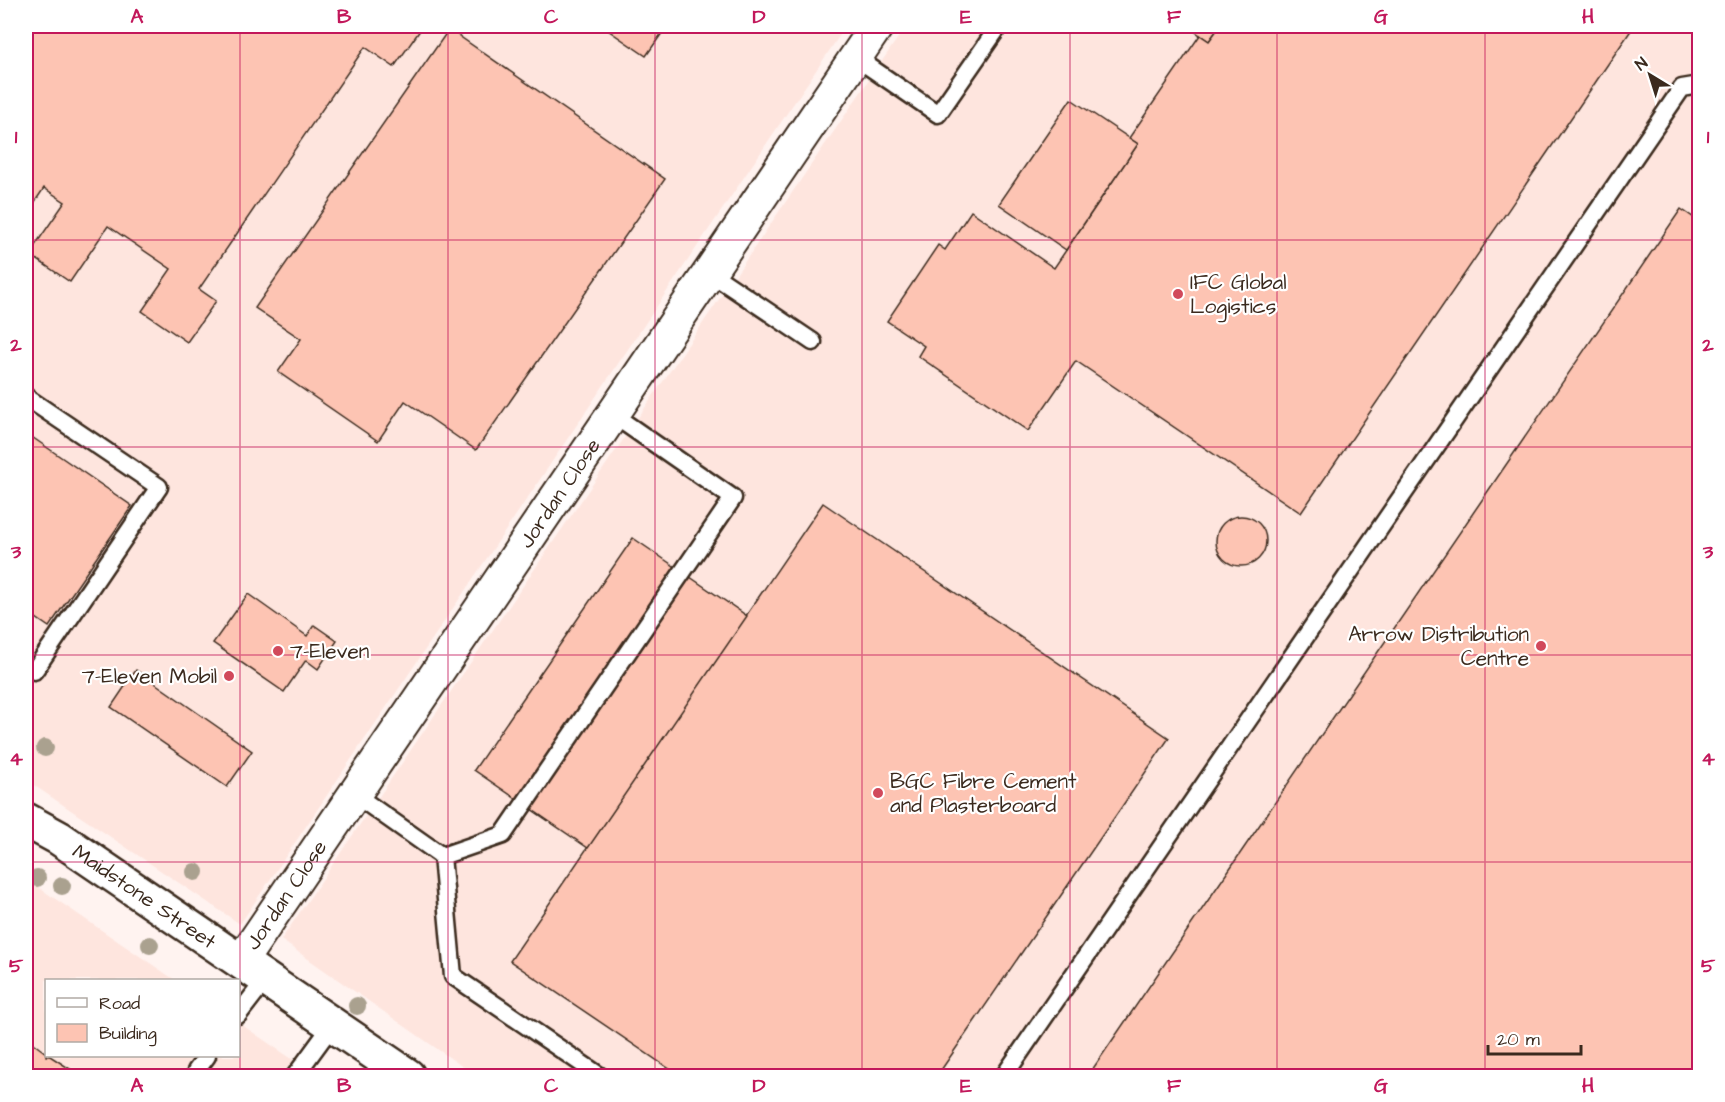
<svg xmlns="http://www.w3.org/2000/svg" width="1725" height="1102" viewBox="0 0 1725 1102" font-family="'Architects Daughter',sans-serif">
<style>
.built{fill:#fee5de}
.building{fill:#fdc4b3;stroke:#3b2a1e;stroke-width:1.5}
.lines{fill:none;stroke-linecap:round;stroke-linejoin:round}
.lane-casing{stroke:#3b2a1e;stroke-width:21}
.street-casing{stroke:#3b2a1e;stroke-width:36}
.secondary-casing{stroke:#3b2a1e;stroke-width:38}
.lane{stroke:#fff;stroke-width:16}
.street{stroke:#fff;stroke-width:32}
.secondary{stroke:#fff;stroke-width:33}
.tree{fill:#aaa18f}
.grid{fill:none;stroke:#c2185b;stroke-width:1.5;stroke-opacity:0.55}
.poi-dot{fill:#d1495b;stroke:#fff;stroke-width:2}
.labels{text-anchor:middle;stroke-width:4.5;stroke-linejoin:round;paint-order:stroke}
.poi-label{font-size:21px;fill:#3b2a1e;stroke:#fff;text-anchor:start}
.street-label{font-size:21px;fill:#3b2a1e;stroke:#fff}
.neatline{fill:none;stroke:#c2185b;stroke-width:2}
.grid-label{font-size:20px;text-anchor:middle;font-weight:bold;fill:#c2185b}
</style>
<rect width="100%" height="100%" fill="#fff3f0"/>
<filter id="ink" filterUnits="userSpaceOnUse"><feTurbulence type="fractalNoise" baseFrequency=".0167" numOctaves="2"/><feDisplacementMap in="SourceGraphic" scale="12" xChannelSelector="R" yChannelSelector="G"/><feConvolveMatrix kernelMatrix="1 2 1 2 8 2 1 2 1" color-interpolation-filters="sRGB"/></filter>
<g filter="url(#ink)">
<g class="built">
<polygon points="26,26 846,26 240,924 26,780"/>
<polygon points="906,26 1699,26 1699,1076 476,1076 281,940"/>
<polygon points="26,879 175,980 46,980 46,1056 238,1056 239,1023 317,1076 26,1076"/>
</g>
<g class="building">
<polygon points="26,26 423,26 394,67 365,47 199,289 216,301 187,342 142,311 171,269 108,226 70,282 29,254 65,202 44,188 26,215"/>
<polygon points="602,26 667,26 646,56"/>
<polygon points="1187,26 1220,26 1209,41"/>
<polygon points="1220,26 1634,26 1301,513 1076,361 1028,431 918,356 924,346 887,321 938,245 945,250 971,211 1054,268 1138,144 1129,138 1200,35 1209,41"/>
<polygon points="449,29 665,179 476,450 405,401 378,441 278,372 301,339 255,308"/>
<polygon points="1071,99 1138,144 1066,250 999,204"/>
<polygon points="1681,209 1700,222 1700,1076 1102,1076 1092,1070"/>
<polygon points="26,433 132,506 49,627 26,611"/>
<polygon points="823,503 1169,738 937,1076 680,1076 510,961"/>
<circle cx="1241" cy="541" r="25"/>
<polygon points="633,538 747,616 588,848 474,770"/>
<polygon points="248,594 307,636 314,625 337,641 318,669 306,660 284,692 213,643"/>
<polygon points="136,670 252,751 227,787 111,707"/>
<polygon points="26,1038 46,1053 46,1056 50,1056 81,1076 26,1076"/>
</g>
<g class="lines">
<defs>
<g id="lane">
<polyline points="855,57 938,114 999,26"/>
<polyline points="709,272 813,342"/>
<polyline points="26,397 159,487 34,671"/>
<polyline points="354,794 442,856 503,835 733,498 612,414"/>
<polyline points="442,856 453,976 600,1076"/>
<polyline points="238,1015 266,979"/>
<polyline points="196,1071 207,1056"/>
<polyline points="295,1076 333,1024"/>
<polyline points="1004,1076 1682,88 1700,85"/>
</g>
<g id="street">
<path id="s1" d="M241 961 877 26"/>
</g>
<g id="secondary">
<path id="s2" d="M26 820 59 838 408 1076"/>
</g>
</defs>
<use href="#lane" class="lane-casing"/>
<use href="#street" class="street-casing"/>
<use href="#secondary" class="secondary-casing"/>
<use href="#lane" class="lane"/>
<use href="#street" class="street"/>
<use href="#secondary" class="secondary"/>
</g>
<g class="tree">
<circle cx="45" cy="748" r="9"/>
<circle cx="195" cy="872" r="9"/>
<circle cx="37" cy="878" r="9"/>
<circle cx="62" cy="886" r="9"/>
<circle cx="150" cy="945" r="9"/>
<circle cx="357" cy="1006" r="9"/>
</g>
</g>
<path class="grid" d="M240 26V1076M448 26V1076M655 26V1076M862 26V1076M1070 26V1076M1277 26V1076M1485 26V1076M26 240H1700M26 447H1700M26 655H1700M26 862H1700"/>
<g class="poi-dot">
<circle cx="1178" cy="294" r="6"/>
<circle cx="1541" cy="646" r="6"/>
<circle cx="278" cy="651" r="6"/>
<circle cx="229" cy="676" r="6"/>
<circle cx="878" cy="793" r="6"/>
</g>
<g class="labels">
<g class="poi-label">
<text x="1190" y="289">IFC Global<tspan x="1190" dy="24">Logistics</tspan></text>
<text x="1529" y="641" text-anchor="end">Arrow Distribution<tspan x="1529" dy="24">Centre</tspan></text>
<text x="290" y="658">7-Eleven</text>
<text x="217" y="683" text-anchor="end">7-Eleven Mobil</text>
<text x="890" y="788">BGC Fibre Cement<tspan x="890" dy="24">and Plasterboard</tspan></text>
</g>
<g class="street-label">
<text dy="7" stroke="none"><textPath href="#s1" startOffset="566">Jordan Close</textPath></text>
<text dy="7" stroke="none"><textPath href="#s1" startOffset="80">Jordan Close</textPath></text>
<text dy="7" stroke="none"><textPath href="#s2" startOffset="141">Maidstone Street</textPath></text>
</g>
</g>
<rect width="1725" height="1102" fill="none" stroke="#fff" stroke-width="66"/>
<rect x="45" y="979" width="195" height="78" fill="#ffffff" stroke="#b1aaa5" stroke-width="1.5"/>
<rect x="57" y="998" width="30" height="9" fill="#ffffff" stroke="#b1aaa5" stroke-width="1.5"/>
<text x="99" y="1009" font-size="18" fill="#3b2a1e">Road</text>
<rect x="57" y="1024" width="30" height="18" fill="#fdc4b3" stroke="#b1aaa5" stroke-width="1.5"/>
<text x="99" y="1039" font-size="18" fill="#3b2a1e">Building</text>
<g transform="translate(1650 75) rotate(322)" stroke="#ffffff" stroke-width="4.5" paint-order="stroke">
<path d="M0-4.5L10 22L0 15L-10 22Z" fill="#3b2a1e"/>
<text y="-9" font-size="16" font-weight="bold" text-anchor="middle" fill="#3b2a1e">N</text>
</g>
<path d="M1488 1045v9h93v-9" fill="none" stroke="#3b2a1e" stroke-width="3"/>
<text x="1497" y="1045" font-size="18" fill="#3b2a1e" stroke="#ffffff" stroke-width="4.5" paint-order="stroke">20 m</text>
<rect x="33" y="33" width="1659" height="1036" class="neatline"/>
<g class="grid-label">
<text x="137" y="23">A</text>
<text x="344" y="23">B</text>
<text x="551" y="23">C</text>
<text x="759" y="23">D</text>
<text x="966" y="23">E</text>
<text x="1174" y="23">F</text>
<text x="1381" y="23">G</text>
<text x="1588" y="23">H</text>
<text x="16" y="143">1</text>
<text x="1708" y="143">1</text>
<text x="16" y="351">2</text>
<text x="1708" y="351">2</text>
<text x="16" y="558">3</text>
<text x="1708" y="558">3</text>
<text x="16" y="765">4</text>
<text x="1708" y="765">4</text>
<text x="16" y="972">5</text>
<text x="1708" y="972">5</text>
<text x="137" y="1092">A</text>
<text x="344" y="1092">B</text>
<text x="551" y="1092">C</text>
<text x="759" y="1092">D</text>
<text x="966" y="1092">E</text>
<text x="1174" y="1092">F</text>
<text x="1381" y="1092">G</text>
<text x="1588" y="1092">H</text>
</g>
</svg>
